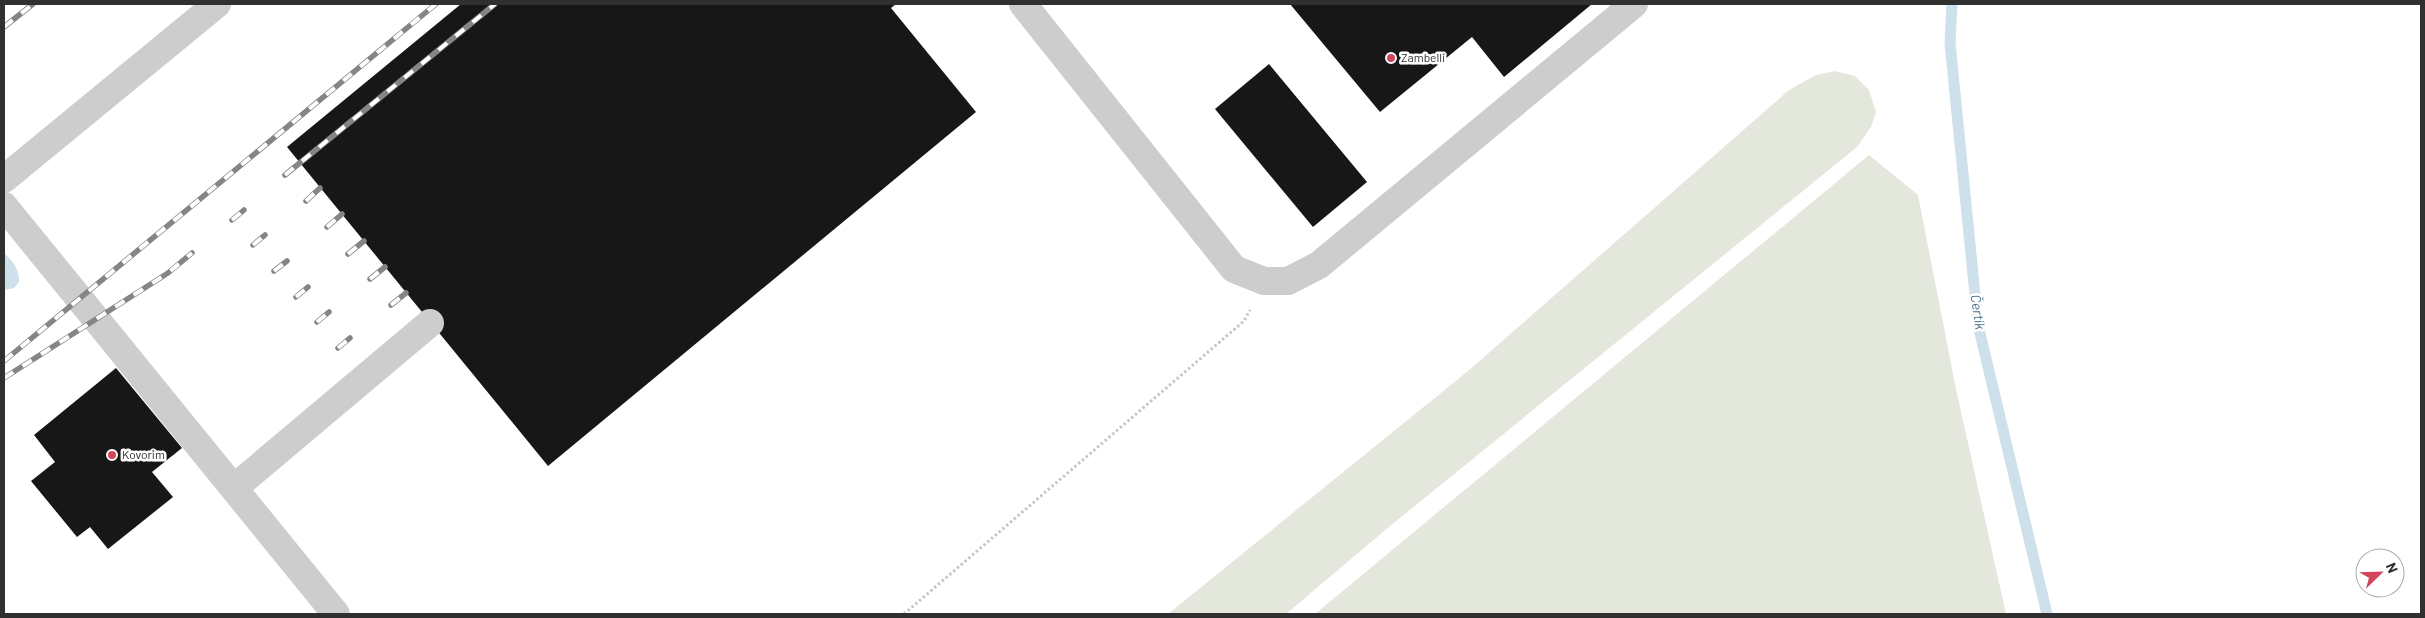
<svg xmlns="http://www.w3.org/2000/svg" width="2425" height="618" viewBox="0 0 2425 618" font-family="Barlow,sans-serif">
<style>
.green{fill:#e4e8dc}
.water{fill:#cee0e9}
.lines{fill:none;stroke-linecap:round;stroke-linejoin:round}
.stream{stroke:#cee0e9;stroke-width:11}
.building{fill:#171717}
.path{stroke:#c7c7c7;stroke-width:3;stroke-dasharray:2.5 2.5;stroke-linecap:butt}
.minor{stroke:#cdcdcd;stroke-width:28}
.rail-casing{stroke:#858585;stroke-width:5.5}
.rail{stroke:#fff;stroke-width:4;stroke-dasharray:11;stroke-linecap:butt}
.poi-dot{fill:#d2465b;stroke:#fff;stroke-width:2}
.labels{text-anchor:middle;stroke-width:5;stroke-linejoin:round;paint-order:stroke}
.poi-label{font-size:12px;fill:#303030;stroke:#fff;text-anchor:start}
.water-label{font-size:14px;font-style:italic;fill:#467489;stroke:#fff}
</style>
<rect width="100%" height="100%" fill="#fff"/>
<g class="green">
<polygon points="1835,71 1855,76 1869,90 1876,112 1871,127 1857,147 1384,531 1286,614 1168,614 1468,371 1789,90 1816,75"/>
<polygon points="1869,155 1918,195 1956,389 2006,614 1315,614"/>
</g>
<path class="water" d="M4 253C14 262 19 269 19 282L14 288 4 290Z"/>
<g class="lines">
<polyline class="stream" points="1952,4 1950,43 1978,325 2047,614"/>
</g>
<g class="building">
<polygon points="461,4 896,4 891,8 976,112 548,466 287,147"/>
<polygon points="1290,4 1592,4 1504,77 1472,37 1380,112"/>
<polygon points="1269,64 1367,182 1313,227 1215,109"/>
<polygon points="116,368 182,448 152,472 173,497 108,549 90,527 77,537 31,481 55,462 34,435"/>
</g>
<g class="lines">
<polyline class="path" points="904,614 1244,321 1250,310"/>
<g class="minor">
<polyline points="1023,4 1234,269 1264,281 1288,281 1319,265 1634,4"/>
<polyline points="4,179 217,4"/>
<polyline points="4,206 336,614"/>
<polyline points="234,488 430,323"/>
</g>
<defs>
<g id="rail">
<polyline points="4,27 33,4"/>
<polyline points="285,175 495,4"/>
<polyline points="306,201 320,188"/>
<polyline points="232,220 244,210"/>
<polyline points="327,227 342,214"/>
<polyline points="253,245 265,235"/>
<polyline points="348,254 364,241"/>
<polyline points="274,271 287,261"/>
<polyline points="370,279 385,267"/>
<polyline points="296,297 308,287"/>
<polyline points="391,305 406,293"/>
<polyline points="317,322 329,312"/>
<polyline points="338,348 350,338"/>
<polyline points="4,361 436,4"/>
<polyline points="4,378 168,273 192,253"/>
</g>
</defs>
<use href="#rail" class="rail-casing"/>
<use href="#rail" class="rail"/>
</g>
<g class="poi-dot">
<circle cx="1391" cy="58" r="5"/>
<circle cx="112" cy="455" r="5"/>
</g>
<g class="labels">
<g class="poi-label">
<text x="1401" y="62">Zambelli</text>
<text x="122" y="459">Kovorim</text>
</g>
<g class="water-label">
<text transform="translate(1978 312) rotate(82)" y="5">Čertík</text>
</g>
</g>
<rect width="2425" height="618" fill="none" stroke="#303030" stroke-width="10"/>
<g transform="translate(2380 573) rotate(67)"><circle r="24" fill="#ffffff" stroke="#acacac"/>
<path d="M0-4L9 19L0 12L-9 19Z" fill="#d2465b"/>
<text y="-8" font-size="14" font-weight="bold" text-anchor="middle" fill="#303030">N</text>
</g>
</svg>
